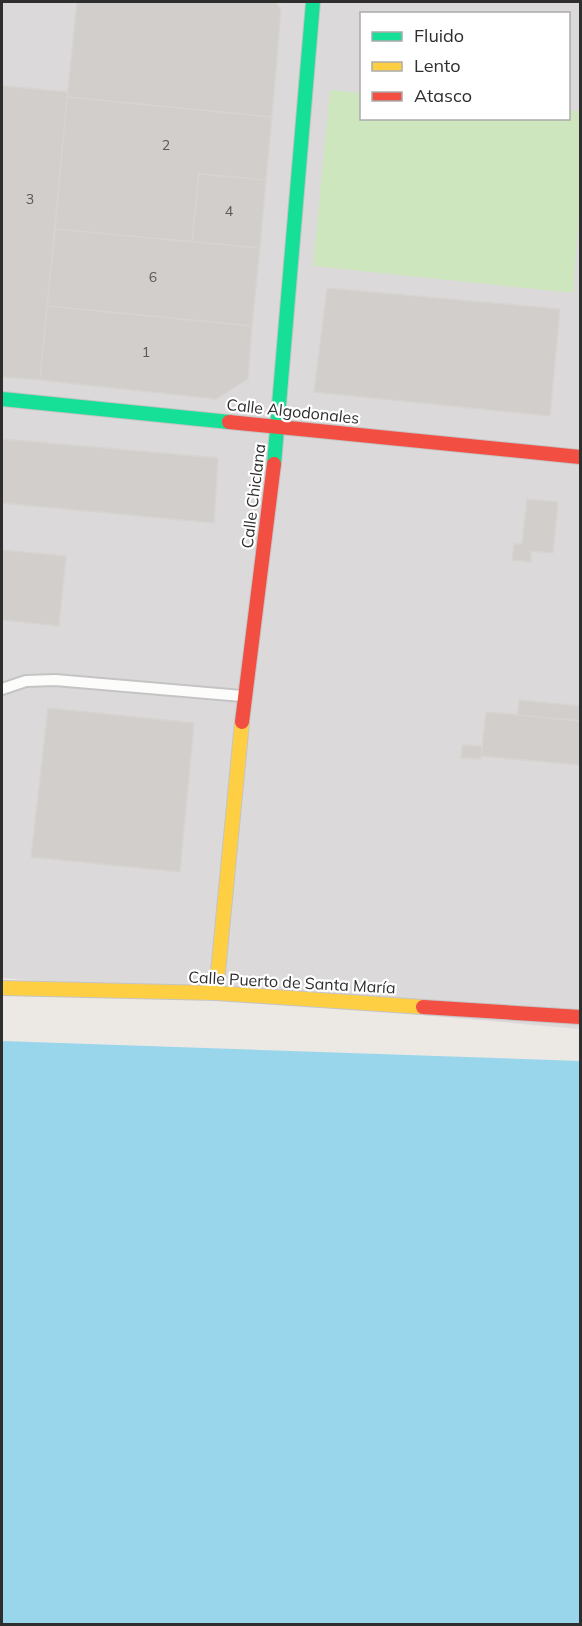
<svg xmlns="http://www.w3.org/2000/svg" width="582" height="1626" viewBox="0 0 582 1626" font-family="Mulish,sans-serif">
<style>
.industrial{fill:#dcd9db;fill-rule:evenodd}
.green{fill:#cee6be}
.water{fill:#99d6ec}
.building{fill:#d1cecb;stroke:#d7d4d0;stroke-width:1.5}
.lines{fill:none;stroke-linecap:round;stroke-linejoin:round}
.lane-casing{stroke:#c5c4c5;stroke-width:14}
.fast-casing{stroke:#c5c4c5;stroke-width:16}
.slow-casing{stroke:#c5c4c5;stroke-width:16}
.jam-casing{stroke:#c5c4c5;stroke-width:16}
.lane{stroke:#fcfcfb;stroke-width:10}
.fast{stroke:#16e098;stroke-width:14}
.slow{stroke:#ffcf43;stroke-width:14}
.jam{stroke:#f24e42;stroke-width:14}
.labels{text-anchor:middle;stroke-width:4.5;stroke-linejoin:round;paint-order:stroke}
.number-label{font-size:14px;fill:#585857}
.street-label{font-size:16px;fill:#2e2e2e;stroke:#fff}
</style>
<rect width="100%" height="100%" fill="#ece8e4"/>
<path class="industrial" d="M2 2H580V1029L2 978ZM362 14H568V118H362Z"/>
<polygon class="green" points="330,90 361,93 362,118 568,118 569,110 580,111 580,199 573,293 313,266"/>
<polygon class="water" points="2,1041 580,1061 580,1624 2,1624"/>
<g class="building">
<polygon points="77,2 276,2 281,10 272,117 67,97"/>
<polygon points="2,86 68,92 40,380 2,377"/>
<polygon points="67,97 272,117 266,180 199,174 192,242 55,229"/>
<polygon points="199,174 266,180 260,248 192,242"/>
<polygon points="55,229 260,248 252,326 47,306"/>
<polygon points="327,288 560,309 550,416 314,392"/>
<polygon points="47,306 252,326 248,379 216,399 40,380"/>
<polygon points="2,439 218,458 214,523 2,503"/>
<polygon points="527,499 558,502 553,553 531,551 531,562 512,560 514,544 522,544"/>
<polygon points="2,550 66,556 59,626 2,620"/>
<polygon points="519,700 580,706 580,721 517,716"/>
<polygon points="48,708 194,723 180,872 31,857"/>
<polygon points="486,712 580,721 580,765 481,756"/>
<polygon points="462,745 482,746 481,759 461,758"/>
</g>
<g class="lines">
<defs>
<polyline id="lane" points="2,689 26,681 55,680 242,696"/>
<g id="fast">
<polyline points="2,399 229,422"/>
<polyline points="274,464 313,2"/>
</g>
<g id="slow">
<polyline points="2,988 216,993 423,1007"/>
<polyline points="216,993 242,722"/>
</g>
<g id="jam">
<polyline points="229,422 580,457"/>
<polyline points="242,722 274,464"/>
<polyline points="423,1007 580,1017"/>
</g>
</defs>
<use href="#lane" class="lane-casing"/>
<use href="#fast" class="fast-casing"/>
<use href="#slow" class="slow-casing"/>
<use href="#jam" class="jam-casing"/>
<use href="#lane" class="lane"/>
<use href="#fast" class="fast"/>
<use href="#slow" class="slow"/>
<use href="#jam" class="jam"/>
</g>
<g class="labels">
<g class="number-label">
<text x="166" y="150">2</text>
<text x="30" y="204">3</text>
<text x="229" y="216">4</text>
<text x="153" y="282">6</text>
<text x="146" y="357">1</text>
</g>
<g class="street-label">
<text transform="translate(293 411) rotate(6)" y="6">Calle Algodonales</text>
<text transform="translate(253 496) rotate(-83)" y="6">Calle Chiclana</text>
<text transform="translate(292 982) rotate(3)" y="6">Calle Puerto de Santa María</text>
</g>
</g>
<rect width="582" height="1626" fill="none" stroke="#2e2e2e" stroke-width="6"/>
<rect x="360" y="12" width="210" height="108" fill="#ffffff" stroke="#ababab" stroke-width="1.5"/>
<rect x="372" y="32" width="30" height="9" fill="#16e098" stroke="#ababab" stroke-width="1.5"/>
<text x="414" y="42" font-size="18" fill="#2e2e2e">Fluido</text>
<rect x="372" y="62" width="30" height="9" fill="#ffcf43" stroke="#ababab" stroke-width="1.5"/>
<text x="414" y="72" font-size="18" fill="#2e2e2e">Lento</text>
<rect x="372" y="92" width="30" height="9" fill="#f24e42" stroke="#ababab" stroke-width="1.5"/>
<text x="414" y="102" font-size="18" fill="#2e2e2e">Atasco</text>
</svg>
